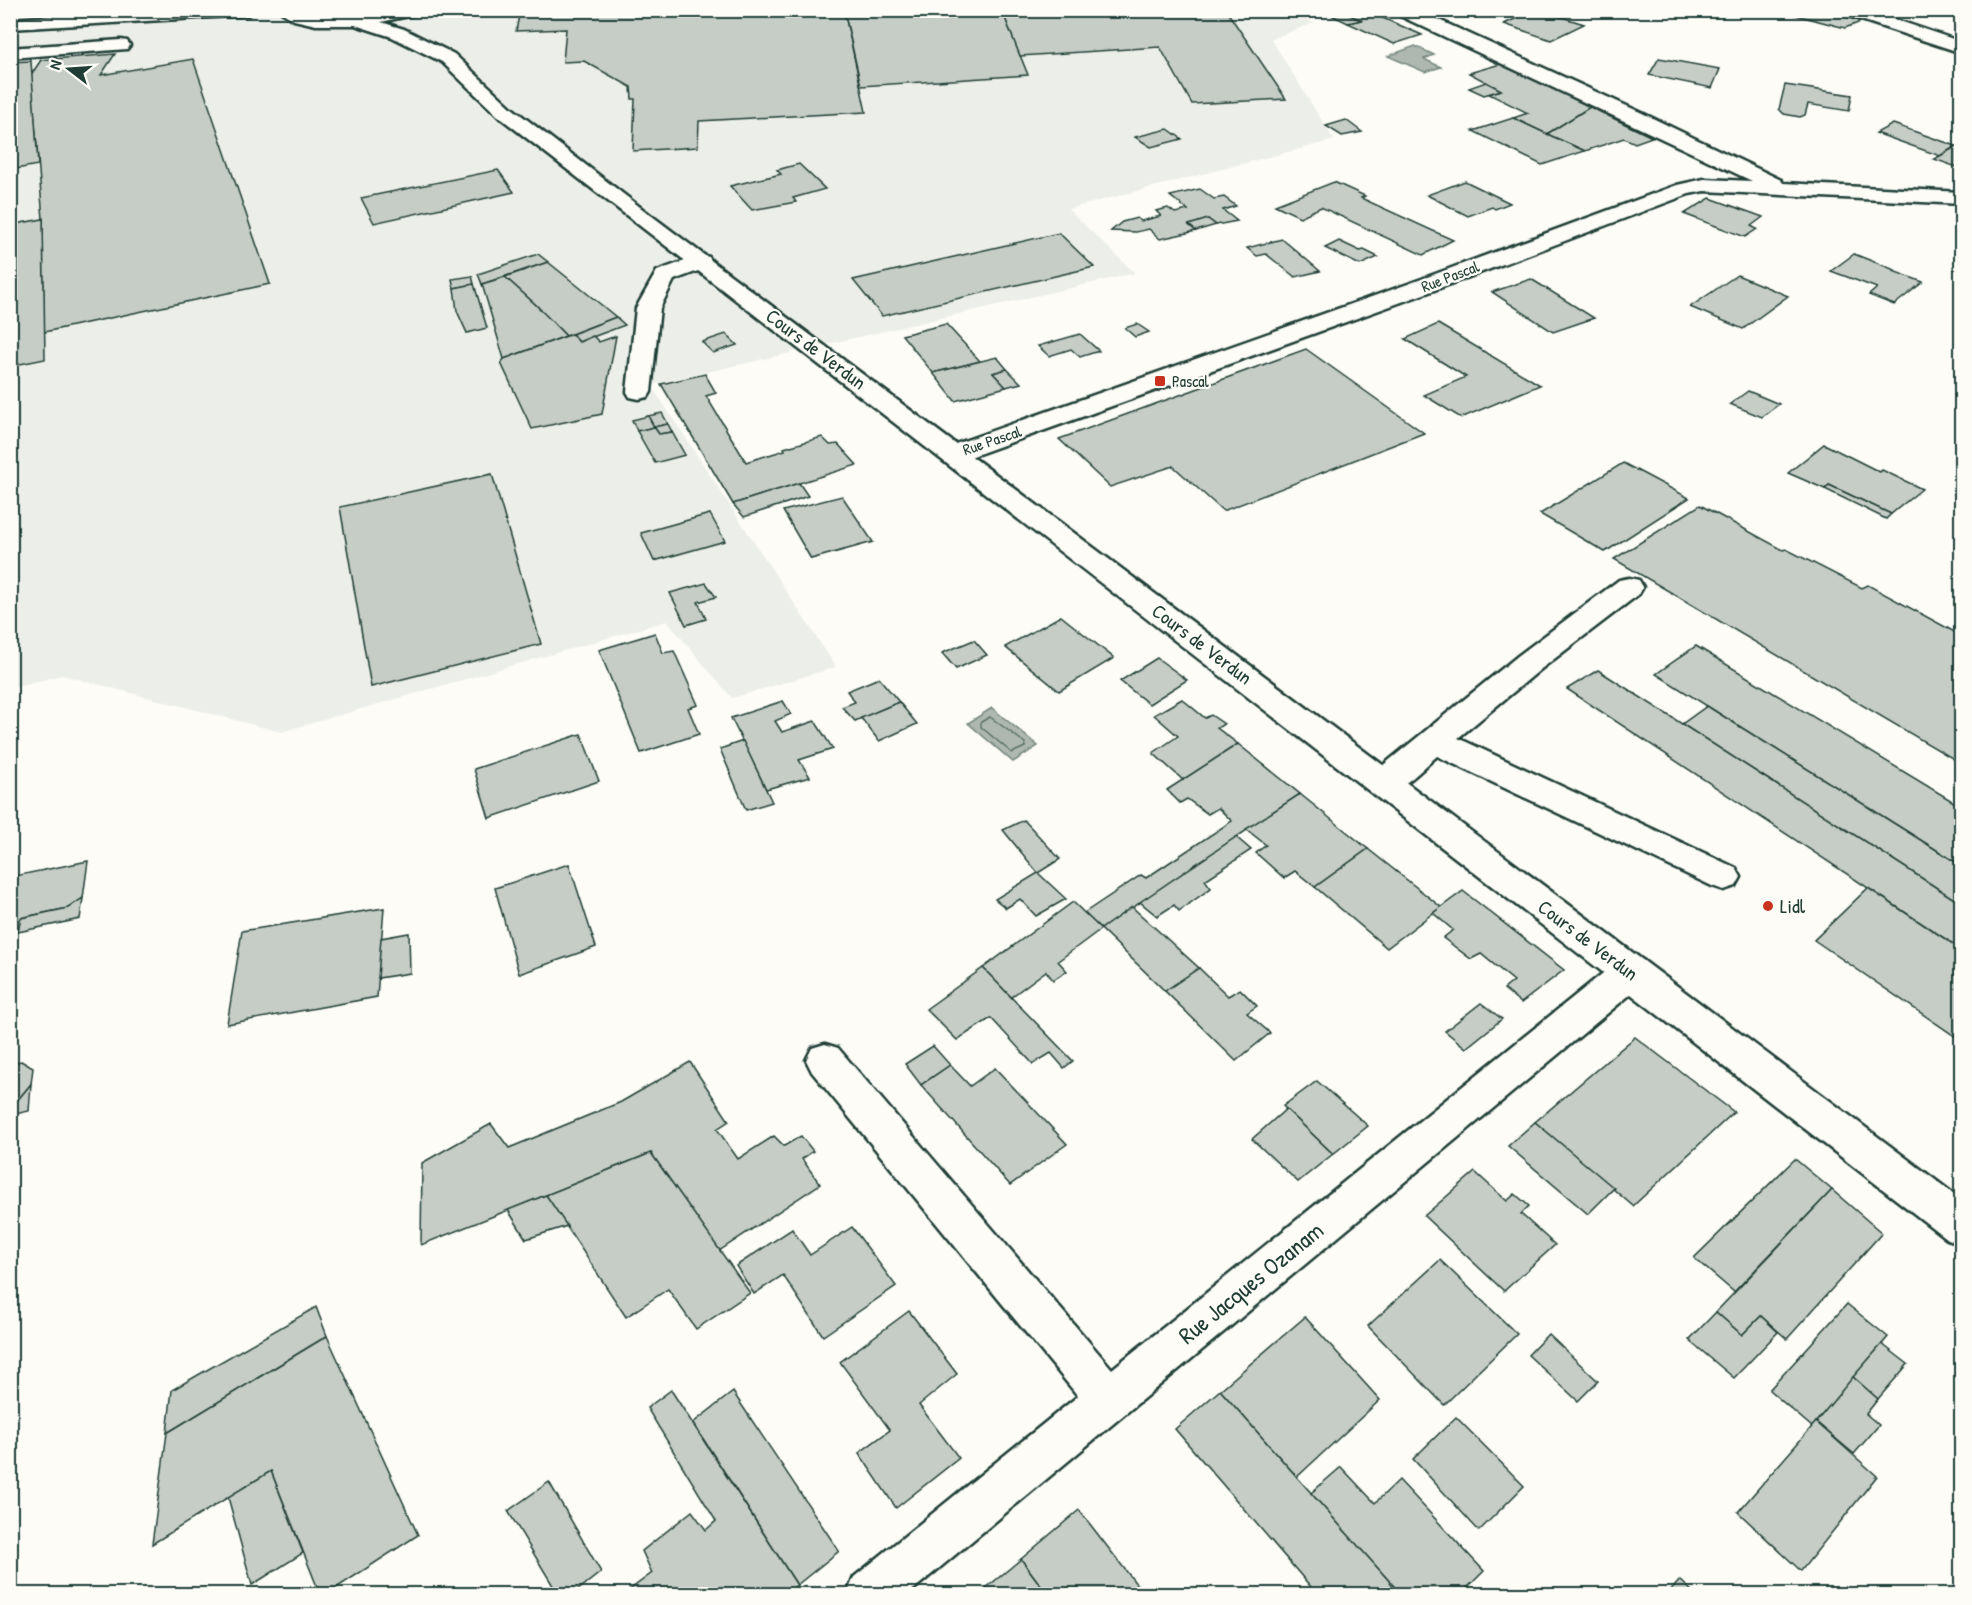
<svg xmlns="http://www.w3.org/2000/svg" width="1972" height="1605" viewBox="0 0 1972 1605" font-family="'Patrick Hand',sans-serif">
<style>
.built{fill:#eceee9}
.water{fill:#aeb8b1;stroke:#75877f;stroke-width:1.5}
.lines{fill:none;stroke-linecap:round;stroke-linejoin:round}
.shore{stroke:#586e66;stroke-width:1.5}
.building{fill:#c6cdc7;stroke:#1f3d34;stroke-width:1.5}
.minor-casing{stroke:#1f3d34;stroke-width:5}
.major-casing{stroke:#1f3d34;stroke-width:5}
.minor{fill:#fdfcf7;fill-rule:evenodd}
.major{fill:#fdfcf7;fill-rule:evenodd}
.poi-dot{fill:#c8321e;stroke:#fdfcf7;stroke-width:2}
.labels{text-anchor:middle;stroke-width:4.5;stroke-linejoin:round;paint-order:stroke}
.far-street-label{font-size:16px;fill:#1f3d34;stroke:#fdfcf7}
.far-poi-label{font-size:16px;fill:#1f3d34;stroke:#fdfcf7;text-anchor:start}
.street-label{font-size:20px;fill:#1f3d34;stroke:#fdfcf7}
.poi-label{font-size:20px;fill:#1f3d34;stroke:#fdfcf7;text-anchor:start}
.near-street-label{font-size:24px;fill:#1f3d34;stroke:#fdfcf7}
</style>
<rect width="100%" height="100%" fill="#fdfcf7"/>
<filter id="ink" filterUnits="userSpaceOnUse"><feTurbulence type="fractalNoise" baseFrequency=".0167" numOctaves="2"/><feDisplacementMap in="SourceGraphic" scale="12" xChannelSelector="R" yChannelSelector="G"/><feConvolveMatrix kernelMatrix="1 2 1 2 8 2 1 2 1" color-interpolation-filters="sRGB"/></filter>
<g filter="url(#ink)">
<polygon class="built" points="1283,10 1314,23 1271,39 1334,140 1068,209 1135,273 651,385 836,667 732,698 667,621 281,732 62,675 11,688 11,11"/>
<g class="water">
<polygon points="1415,46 1434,55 1424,59 1441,67 1425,72 1388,56"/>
<polygon points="992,708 1038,746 1013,762 968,723"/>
</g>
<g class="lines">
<polygon class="shore" points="990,717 1025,743 1025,747 1012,753 981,727 981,722"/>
</g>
<g class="building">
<polygon points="520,10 844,10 866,112 699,121 698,147 633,151 635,99 632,99 631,87 584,61 563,62 566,29 516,31"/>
<polygon points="844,10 1002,10 1028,75 861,86"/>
<polygon points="1002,10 1226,10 1286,99 1192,104 1160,47 1020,56"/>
<polygon points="1352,10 1373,10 1379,13 1376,15 1422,35 1394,44 1348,23 1361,20 1345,13"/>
<polygon points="1535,10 1539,10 1584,24 1551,40 1504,24"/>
<polygon points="1808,10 1828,10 1861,22 1845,28 1796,15"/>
<polygon points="1925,10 1962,10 1962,21"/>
<polygon points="1345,13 1361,20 1348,23 1333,16"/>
<polygon points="115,54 101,75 193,59 270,284 44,332 43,219 31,75 41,60"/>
<polygon points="1659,58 1720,69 1712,88 1649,75"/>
<polygon points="31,61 38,165 10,170 10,62"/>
<polygon points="1504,63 1575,97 1572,98 1590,107 1547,134 1513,118 1528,113 1489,94 1501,90 1469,73"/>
<polygon points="1486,82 1501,90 1484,95 1469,88"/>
<polygon points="1785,85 1852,95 1849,111 1808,104 1805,115 1800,117 1784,114 1779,109"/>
<polygon points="1590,107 1652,137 1635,143 1624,138 1585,151 1547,134"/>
<polygon points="1513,118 1547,134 1585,151 1542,165 1473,131"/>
<polygon points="1346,120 1362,132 1342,136 1326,126"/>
<polygon points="1893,124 1956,146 1940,156 1876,133"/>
<polygon points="1168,129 1182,139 1151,147 1135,137"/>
<polygon points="1962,143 1962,169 1934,159 1940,156"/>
<polygon points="799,164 825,189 793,198 796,202 752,210 730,186 781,174 777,170"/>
<polygon points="498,170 514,192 374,223 361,198"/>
<polygon points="1465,181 1510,203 1495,209 1492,207 1468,216 1427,195"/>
<polygon points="1334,182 1365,196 1361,198 1453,240 1423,255 1321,207 1300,217 1275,205"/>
<polygon points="1200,189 1214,199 1224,197 1236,206 1223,210 1237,221 1216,225 1208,219 1189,225 1196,231 1160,239 1149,229 1136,232 1111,231 1122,222 1137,218 1141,221 1161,216 1156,211 1168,208 1175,213 1188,210 1170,196"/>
<polygon points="1710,198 1763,217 1751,226 1757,229 1745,237 1684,214"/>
<polygon points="43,219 45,359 10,366 10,225"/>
<polygon points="1208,219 1216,225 1196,231 1189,225"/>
<polygon points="1059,233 1094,267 882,316 853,280"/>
<polygon points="1282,239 1320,271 1295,277 1266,254 1257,256 1247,248"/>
<polygon points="1339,241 1360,251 1364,250 1378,257 1360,265 1325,248"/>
<polygon points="538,254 548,262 482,284 478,274"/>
<polygon points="1854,254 1895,270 1893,271 1923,282 1894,305 1869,295 1877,288 1831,271"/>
<polygon points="548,262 599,303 616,317 566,336 535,304 505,277"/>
<polygon points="1737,275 1788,296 1743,329 1690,307"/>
<polygon points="472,276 474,284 454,288 452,279"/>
<polygon points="505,277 535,304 566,336 504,359 482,284"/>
<polygon points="1531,279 1594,318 1553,332 1492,292"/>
<polygon points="474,284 487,328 467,333 457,311 454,288"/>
<polygon points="616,317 625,325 579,342 572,334"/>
<polygon points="946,324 980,361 933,373 902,335"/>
<polygon points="1137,324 1149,332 1135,337 1125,328"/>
<polygon points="1438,324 1540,385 1461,418 1424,395 1466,377 1405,339"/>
<polygon points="572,334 579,342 593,336 599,342 616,336 602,414 532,429 501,363 504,359"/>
<polygon points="726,334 737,345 713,353 702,342"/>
<polygon points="1080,334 1099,351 1080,357 1071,349 1049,356 1038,346"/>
<polygon points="1306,349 1424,433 1223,511 1173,466 1110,487 1059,439"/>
<polygon points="997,357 1007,369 993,373 1006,387 955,401 933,373"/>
<polygon points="1007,369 1021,383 1006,387 993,373"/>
<polygon points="705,374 716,393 706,396 746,462 785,450 784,448 822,437 830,445 838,444 857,465 733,504 661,384"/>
<polygon points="1748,391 1779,404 1762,417 1730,404"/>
<polygon points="662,413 668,424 654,427 648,416"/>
<polygon points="648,416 654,427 637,431 632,420"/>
<polygon points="668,424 672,432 659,434 654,427"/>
<polygon points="654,427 659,434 672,432 685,455 655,463 637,431"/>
<polygon points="1824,444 1880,472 1882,470 1922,489 1891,514 1829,485 1825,489 1788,473"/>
<polygon points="1623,463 1689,498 1605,552 1540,514"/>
<polygon points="492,474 541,644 371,687 340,507"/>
<polygon points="799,483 808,496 744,517 733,504"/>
<polygon points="1829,485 1891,514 1886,519 1825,489"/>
<polygon points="842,496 873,542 811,559 783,511"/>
<polygon points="1700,505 1783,550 1786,549 1862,588 1868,585 1962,636 1962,764 1614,559"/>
<polygon points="710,514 725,541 654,561 641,533"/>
<polygon points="706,583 716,597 698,602 706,619 686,625 670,593"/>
<polygon points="1061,616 1114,658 1059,691 1005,647"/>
<polygon points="655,633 663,653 674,651 698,705 688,708 699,734 641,753 599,650"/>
<polygon points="974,640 987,655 956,669 942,653"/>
<polygon points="1696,646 1962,807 1962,866 1656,674"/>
<polygon points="1157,658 1187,680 1149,704 1120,681"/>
<polygon points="1598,670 1962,904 1962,950 1567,689"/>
<polygon points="879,678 899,702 855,721 842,707 855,702 847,691"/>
<polygon points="1182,699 1205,718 1211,715 1224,724 1217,728 1238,744 1183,780 1153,753 1178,736 1154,715"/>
<polygon points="783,701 791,714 775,721 782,732 815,721 833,749 799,760 810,777 766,789 731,718"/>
<polygon points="899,702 917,724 879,741 861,718"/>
<polygon points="1707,706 1962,866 1962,904 1682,724"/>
<polygon points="581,734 599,781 489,818 474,769"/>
<polygon points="743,741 772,802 746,810 720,749"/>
<polygon points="1238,744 1300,794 1101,929 1084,913 1141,875 1146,878 1232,821 1218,808 1208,814 1187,799 1180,803 1167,790"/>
<polygon points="1300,794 1368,849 1315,887 1295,871 1284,878 1256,853 1266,845 1246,829"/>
<polygon points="1024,820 1060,859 1038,873 1003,830"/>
<polygon points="1236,837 1251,850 1205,880 1211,888 1179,911 1174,905 1157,916 1140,902"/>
<polygon points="1368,849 1441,907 1387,948 1315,887"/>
<polygon points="88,861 83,898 68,908 21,918 18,932 10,934 10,877"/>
<polygon points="569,864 596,947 519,974 495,888"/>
<polygon points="1038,873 1066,899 1036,916 1020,899 1006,908 995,899"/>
<polygon points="1868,888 1962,950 1962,1041 1814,940"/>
<polygon points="1463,891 1564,970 1521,1003 1504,989 1514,981 1481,954 1471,959 1443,938 1453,930 1433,913"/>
<polygon points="83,898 80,919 18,932 21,918 68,908"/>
<polygon points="1073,902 1101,929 1058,961 1067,971 1053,980 1046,971 1011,997 983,968"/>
<polygon points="1132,907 1199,968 1165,991 1101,929"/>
<polygon points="384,908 377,997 227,1024 242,931"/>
<polygon points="409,933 410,973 378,978 381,938"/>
<polygon points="983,968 1011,997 1073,1061 1064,1068 1051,1053 1033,1064 991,1018 957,1040 926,1009"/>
<polygon points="1199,968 1228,996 1240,989 1257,1006 1247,1013 1270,1033 1236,1061 1165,991"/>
<polygon points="1481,1003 1502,1019 1466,1048 1445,1031"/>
<polygon points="1635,1037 1734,1112 1633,1206 1535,1122"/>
<polygon points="933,1046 950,1065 921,1085 905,1064"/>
<polygon points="21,1061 33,1068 31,1084 16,1102 10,1103 10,1064"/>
<polygon points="690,1062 729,1121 717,1129 738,1159 774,1136 784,1146 801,1136 813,1151 802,1159 820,1184 719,1251 651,1153 421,1245 422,1163 491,1124 509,1148 621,1102"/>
<polygon points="950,1065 970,1086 995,1068 1067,1144 1010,1185 921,1085"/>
<polygon points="1317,1081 1368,1126 1333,1154 1283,1106"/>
<polygon points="31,1084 29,1111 10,1115 10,1103 16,1102"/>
<polygon points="1286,1109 1333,1154 1298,1182 1252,1139"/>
<polygon points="1535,1122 1614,1188 1588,1214 1508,1146"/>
<polygon points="651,1153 750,1293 696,1329 668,1289 626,1317 546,1195"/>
<polygon points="1795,1159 1832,1190 1734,1292 1694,1258"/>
<polygon points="1475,1172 1507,1201 1515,1194 1529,1206 1521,1214 1555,1245 1504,1291 1424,1216"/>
<polygon points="1832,1190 1882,1233 1787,1339 1761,1316 1742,1335 1716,1312"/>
<polygon points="546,1195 567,1226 526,1239 508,1210"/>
<polygon points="852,1227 896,1286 823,1336 783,1275 754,1294 736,1266 792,1229 810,1255"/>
<polygon points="1440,1260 1517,1334 1444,1405 1368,1326"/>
<polygon points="1847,1304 1888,1337 1812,1427 1769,1390"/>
<polygon points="316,1307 327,1336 167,1433 172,1390"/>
<polygon points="909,1311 957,1374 919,1405 959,1458 896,1508 859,1453 890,1430 840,1362"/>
<polygon points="1716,1312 1742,1335 1761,1316 1778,1332 1734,1378 1689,1340"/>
<polygon points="1305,1317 1380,1400 1297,1477 1220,1390"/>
<polygon points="1548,1334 1598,1381 1578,1401 1528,1355"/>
<polygon points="327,1336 418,1535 327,1594 320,1594 271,1471 152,1544 167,1433"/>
<polygon points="1882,1344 1908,1364 1878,1399 1853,1377"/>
<polygon points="1853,1377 1878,1399 1866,1414 1879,1425 1854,1454 1816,1422"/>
<polygon points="671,1390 797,1585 784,1594 624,1594 652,1573 642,1551 692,1511 706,1530 716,1521 647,1408"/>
<polygon points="1220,1390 1297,1477 1401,1594 1317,1594 1175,1429"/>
<polygon points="733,1392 839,1551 797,1585 693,1423"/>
<polygon points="1456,1417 1524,1486 1479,1531 1413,1459"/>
<polygon points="1816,1422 1877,1476 1801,1571 1738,1512"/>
<polygon points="1341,1467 1375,1503 1399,1480 1484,1571 1461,1594 1401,1594 1311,1493"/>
<polygon points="271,1471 303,1553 252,1585 228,1497"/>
<polygon points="549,1482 601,1572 573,1594 558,1594 508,1511"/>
<polygon points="1079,1510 1144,1594 1047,1594 1021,1559"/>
<polygon points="1021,1559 1047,1594 979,1594"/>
<polygon points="1680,1580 1695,1594 1668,1594"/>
</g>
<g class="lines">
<defs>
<g id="minor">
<polygon points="1394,10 1417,10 1640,112 1781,180 1783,183 1962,192 1962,204 1704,191 1689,194 1424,294 962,460 953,462 944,460 940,454 944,448 1408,284 1677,185 1704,179 1752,181 1396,14"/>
<polygon points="1841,10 1867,10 1962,42 1962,53 1843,14"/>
<polygon points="121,40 127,41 130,45 127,49 10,58 10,48"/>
<polygon points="701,255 709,257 712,262 709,267 674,280 660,308 651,392 648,397 639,399 630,397 627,392 636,308 657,271"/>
<path d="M1629 578 1639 580 1643 587 1639 594 1541 669 1458 738 1736 868 1741 877 1736 886 1724 890 1712 886 1437 756C1419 771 1397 799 1371 791L1367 783 1371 775 1519 655 1619 580Z"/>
<polygon points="1631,957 1644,961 1649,972 1644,983 908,1594 847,1594 854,1577 1078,1396 812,1072 806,1060 812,1048 825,1044 838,1048 1112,1369 1618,961"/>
</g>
<g id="major">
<polygon points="151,10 256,10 248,15 10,29 10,19"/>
<polygon points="278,10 302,10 332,16 387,10 419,10 417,14 381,22 404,29 454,54 512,108 640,207 1962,1200 1962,1244 1947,1239 626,215 498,116 442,62 392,37 355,25 316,25 294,20"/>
</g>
</defs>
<use href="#minor" class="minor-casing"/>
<use href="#major" class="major-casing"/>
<use href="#minor" class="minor"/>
<use href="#major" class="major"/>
</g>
</g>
<g class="poi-dot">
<rect x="1154" y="375" width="12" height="12" rx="3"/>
<circle cx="1768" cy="906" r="6"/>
</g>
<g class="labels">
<g class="far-street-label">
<text transform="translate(1450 276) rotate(-21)" y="6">Rue Pascal</text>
<text transform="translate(992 440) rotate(-19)" y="6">Rue Pascal</text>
</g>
<g class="far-poi-label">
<text x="1172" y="387">Pascal</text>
</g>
<g class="street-label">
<text transform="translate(816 349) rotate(37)" y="7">Cours de Verdun</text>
<text transform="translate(1202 644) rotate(37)" y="7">Cours de Verdun</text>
<text transform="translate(1588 940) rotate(37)" y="7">Cours de Verdun</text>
</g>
<g class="poi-label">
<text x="1780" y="913">Lidl</text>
</g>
<g class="near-street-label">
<text transform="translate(1251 1283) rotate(-39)" y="8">Rue Jacques Ozanam</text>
</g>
</g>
<rect width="1972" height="1605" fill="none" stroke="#fdfcf7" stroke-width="36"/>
<rect x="18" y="18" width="1936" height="1569" fill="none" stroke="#1f3d34" stroke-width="2" filter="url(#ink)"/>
<g transform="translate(69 69) rotate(287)" stroke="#fdfcf7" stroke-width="4.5" paint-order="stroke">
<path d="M0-4.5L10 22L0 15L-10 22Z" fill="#1f3d34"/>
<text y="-9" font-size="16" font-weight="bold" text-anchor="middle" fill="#1f3d34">N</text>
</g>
</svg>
